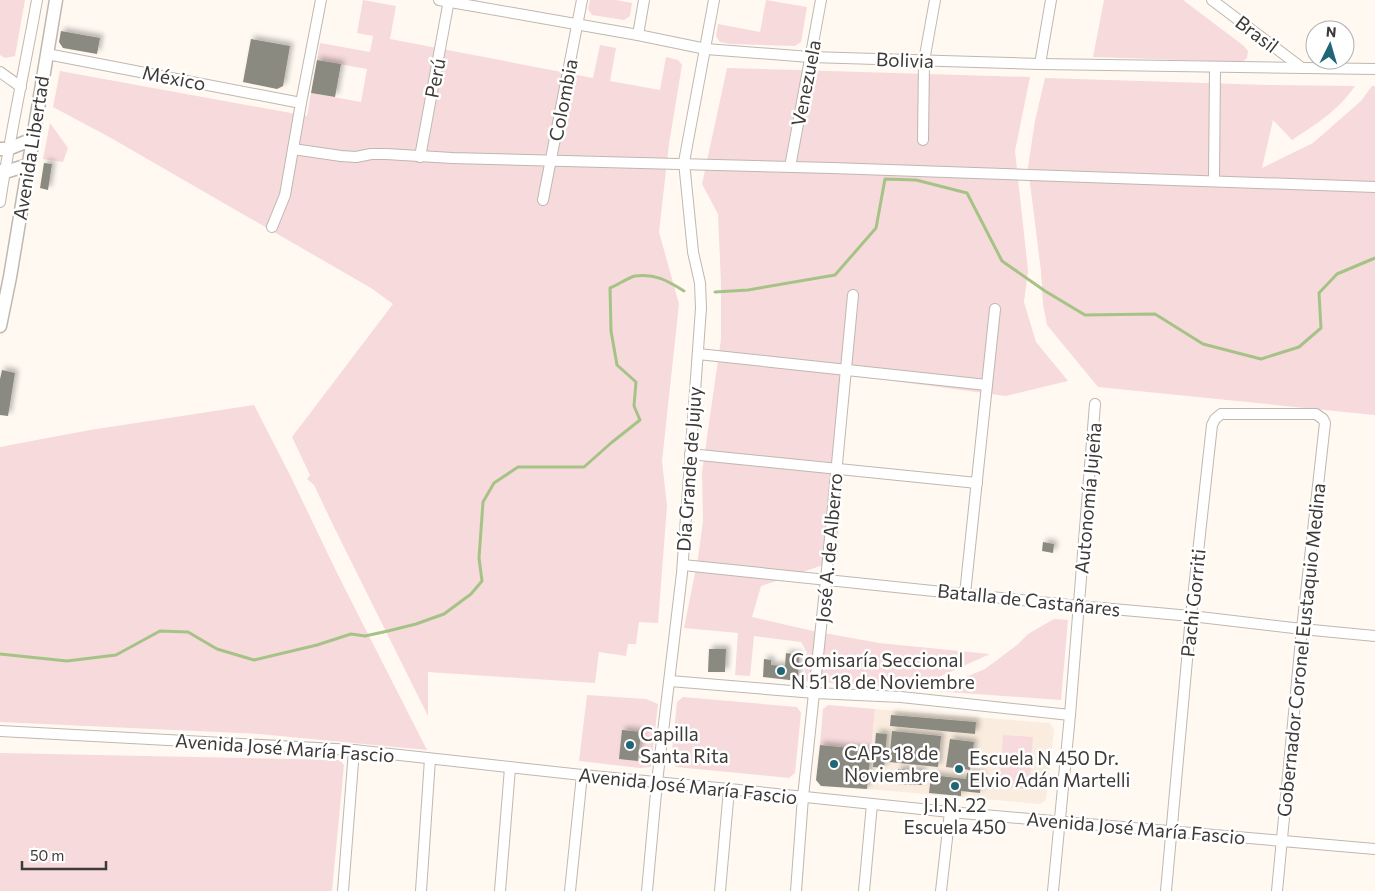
<svg xmlns="http://www.w3.org/2000/svg" width="1375" height="891" viewBox="0 0 1375 891" font-family="Commissioner,sans-serif">
<style>
.built{fill:#faeddf}
.green{fill:#f7dadb}
.lines{fill:none;stroke-linecap:round;stroke-linejoin:round}
.stream{stroke:#a6c387;stroke-width:3}
.building{fill:#8b8a81;filter:url(#shadow)}
.minor-casing{stroke:#beb8b0;stroke-width:12}
.tertiary-casing{stroke:#beb8b0;stroke-width:15}
.minor{stroke:#fff;stroke-width:10}
.tertiary{stroke:#fff;stroke-width:12}
.poi-dot{fill:#206676;stroke:#fff;stroke-width:2}
.labels{text-anchor:middle;stroke-width:5;stroke-linejoin:round;paint-order:stroke}
.street-label{font-size:19px;fill:#3d3a37;stroke:#fff}
.poi-label{font-size:19px;fill:#3d3a37;stroke:#fff;text-anchor:start}
</style>
<defs>
<filter id="shadow"><feDropShadow dx="3.5" dy="-3.5" stdDeviation="2.5" flood-color="#0004"/></filter>
</defs>
<rect width="100%" height="100%" fill="#fff9f2"/>
<polygon class="built" points="875,709 1050,723 1054,729 1046,800 1040,804 867,789"/>
<g class="green">
<polygon points="0,0 25,0 15,56 5,58 0,55"/>
<polygon points="363,0 396,6 390,39 593,78 600,45 616,48 610,81 660,90 666,57 678,60 682,65 669,144 659,232 679,304 662,461 667,506 658,623 639,622 636,644 628,644 626,656 599,652 595,683 428,672 428,716 334,527 314,485 307,479 310,475 292,437 393,304 371,288 111,138 53,107 60,71 307,116 311,93 361,102 367,69 317,60 320,43 370,52 373,36 357,33"/>
<polygon points="590,0 616,0 632,3 630,16 624,20 592,15 588,9"/>
<polygon points="766,0 807,7 801,42 795,46 730,44 720,42 716,36 718,24 760,32"/>
<polygon points="1104,0 1183,0 1244,46 1248,51 1247,58 1242,62 1093,57"/>
<polygon points="727,68 1030,77 1015,151 1028,271 1024,302 1036,342 1068,381 1006,396 842,374 838,560 761,586 752,617 813,631 879,643 990,654 912,689 804,681 807,652 801,642 754,636 750,676 735,675 738,633 684,628 698,558 703,521 702,472 721,339 721,283 718,214 702,184"/>
<path d="M1045 78 1269 85 1355 86C1338 111 1316 124 1292 140L1273 120 1262 168 1313 143 1361 101 1372 86H1375V415L1098 387 1047 325 1043 304 1041 271 1028 167 1035 121Z"/>
<polygon points="50,123 68,148 63,162 43,159"/>
<polygon points="254,405 289,473 338,575 427,750 259,734 0,722 0,447 90,430"/>
<polygon points="1054,619 1068,620 1061,700 932,691 985,669 1017,645 1028,634"/>
<polygon points="587,695 646,699 658,704 651,767 640,768 579,761"/>
<polygon points="683,697 797,707 801,713 795,773 789,778 676,767 671,761 677,702"/>
<polygon points="828,705 875,709 871,750 820,745 823,709"/>
<polygon points="1003,735 1033,737 1029,789 999,787"/>
<polygon points="0,753 340,760 344,765 332,891 0,891"/>
</g>
<g class="lines">
<g class="stream">
<polyline points="715,292 748,290 835,275 876,228 885,179 916,180 967,193 1002,261 1045,291 1085,315 1155,314 1203,344 1261,359 1299,347 1321,328 1319,293 1337,274 1375,258"/>
<path d="M0 654 67 661 116 655 160 631 188 632 217 649 254 660 317 645 351 634 365 636 388 631 416 624 444 614 471 594 482 581 479 558 483 502 494 483 518 467H584L611 443 640 420 634 406 636 382 617 365 611 331 610 288C618 285 627 278 635 276 655 273 668 281 684 291"/>
</g>
</g>
<g class="building">
<polygon points="61,31 100,38 97,54 63,48 59,42"/>
<polygon points="251,39 290,46 283,86 277,89 243,82"/>
<polygon points="317,60 341,64 335,97 311,93"/>
<polygon points="44,163 52,164 48,190 40,188"/>
<polygon points="2,370 15,373 8,416 0,415 0,379"/>
<polygon points="1043,542 1054,544 1053,553 1042,551"/>
<polygon points="709,649 726,649 725,672 708,672"/>
<polygon points="786,653 799,655 798,681 763,677 764,659 771,660 771,665 785,666"/>
<polygon points="891,715 976,722 975,734 890,726"/>
<polygon points="622,730 641,732 638,761 619,759"/>
<polygon points="892,731 941,736 938,767 889,762"/>
<polygon points="876,733 887,734 884,768 873,767"/>
<polygon points="950,739 974,742 970,770 946,767"/>
<polygon points="820,745 871,750 867,789 821,786 816,780"/>
<polygon points="898,769 923,771 922,785 896,784"/>
<polygon points="967,773 982,774 980,793 961,791 961,796 929,793 931,775 966,779"/>
</g>
<g class="lines">
<defs>
<g id="minor">
<polyline points="439,0 638,35 706,49 810,57 1040,64 1375,69"/>
<polyline points="1212,0 1302,68"/>
<polyline points="638,35 644,0"/>
<polyline points="47,54 301,103"/>
<polyline points="1040,64 1051,0"/>
<polyline points="0,72 21,87"/>
<polyline points="923,140 924,61 935,0"/>
<polyline points="293,149 341,156 356,157 371,154 386,154 452,158 832,168 1375,187"/>
<polyline points="420,157 449,0"/>
<polyline points="790,167 821,0"/>
<polyline points="1214,178 1215,68"/>
<polyline points="543,200 582,0"/>
<path d="M0 202C10 135 25 67 37 0"/>
<polyline points="272,227 285,195 301,103 321,0"/>
<polyline points="698,354 987,385"/>
<polyline points="690,454 977,483"/>
<polyline points="683,565 1079,606 1191,616 1302,629 1375,636"/>
<polyline points="965,594 995,309"/>
<polyline points="670,681 815,693 901,697 1070,715"/>
<polyline points="0,731 354,750 582,775 729,789 950,812 1375,849"/>
<polyline points="343,891 354,750"/>
<polyline points="421,891 430,759"/>
<polyline points="500,891 510,768"/>
<polyline points="570,891 582,775"/>
<polyline points="647,891 657,782 682,573 701,308 700,283 693,252 684,162 714,0"/>
<polyline points="720,891 729,789"/>
<polyline points="796,891 803,797 826,580 853,295"/>
<polyline points="864,891 872,804"/>
<polyline points="941,891 950,812"/>
<polyline points="1053,891 1070,715 1095,404"/>
<polyline points="1166,891 1191,616 1212,425 1215,419 1221,414 1316,414 1323,419 1325,423 1302,629 1277,891"/>
</g>
<g id="tertiary">
<polyline points="0,149 8,149 33,139"/>
<polyline points="0,171 5,172 28,165"/>
<polyline points="0,326 10,277 56,0"/>
</g>
</defs>
<use href="#minor" class="minor-casing"/>
<use href="#tertiary" class="tertiary-casing"/>
<use href="#minor" class="minor"/>
<use href="#tertiary" class="tertiary"/>
</g>
<g class="poi-dot">
<circle cx="781" cy="671" r="5"/>
<circle cx="630" cy="745" r="5"/>
<circle cx="834" cy="764" r="5"/>
<circle cx="959" cy="769" r="5"/>
<circle cx="955" cy="786" r="5"/>
</g>
<g class="labels">
<g class="street-label">
<text transform="translate(1257 34) rotate(37)" y="7">Brasil</text>
<text transform="translate(905 60) rotate(2)" y="7">Bolivia</text>
<text transform="translate(174 78) rotate(11)" y="7">México</text>
<text transform="translate(435 78) rotate(-79)" y="7">Perú</text>
<text transform="translate(806 83) rotate(-79)" y="7">Venezuela</text>
<text transform="translate(563 100) rotate(-79)" y="7">Colombia</text>
<text transform="translate(31 148) rotate(-81)" y="7">Avenida Libertad</text>
<text transform="translate(689 469) rotate(-86)" y="7">Día Grande de Jujuy</text>
<text transform="translate(1088 498) rotate(-85)" y="7">Autonomía Jujeña</text>
<text transform="translate(829 548) rotate(-85)" y="7">José A. de Alberro</text>
<text transform="translate(1029 600) rotate(6)" y="7">Batalla de Castañares</text>
<text transform="translate(1193 603) rotate(-84)" y="7">Pachi Gorriti</text>
<text transform="translate(1301 650) rotate(-84)" y="7">Gobernador Coronel Eustaquio Medina</text>
<text transform="translate(285 748) rotate(4)" y="7">Avenida José María Fascio</text>
<text transform="translate(688 786) rotate(6)" y="7">Avenida José María Fascio</text>
<text transform="translate(1136 828) rotate(5)" y="7">Avenida José María Fascio</text>
</g>
<g class="poi-label">
<text x="791" y="667">Comisaría Seccional<tspan x="791" dy="22">N 51 18 de Noviembre</tspan></text>
<text x="640" y="741">Capilla<tspan x="640" dy="22">Santa Rita</tspan></text>
<text x="844" y="760">CAPs 18 de<tspan x="844" dy="22">Noviembre</tspan></text>
<text x="969" y="765">Escuela N 450 Dr.<tspan x="969" dy="22">Elvio Adán Martelli</tspan></text>
<text x="955" y="812" text-anchor="middle">J.I.N. 22<tspan x="955" dy="22">Escuela 450</tspan></text>
</g>
</g>
<g transform="translate(1330 45) rotate(5)"><circle r="24" fill="#ffffff" stroke="#b1b0af"/>
<path d="M0-4L9 19L0 12L-9 19Z" fill="#206676"/>
<text y="-8" font-size="14" font-weight="bold" text-anchor="middle" fill="#3d3a37">N</text>
</g>
<path d="M22 861v8h84v-8" fill="none" stroke="#3d3a37" stroke-width="2.5"/>
<text x="30" y="861" font-size="15" fill="#3d3a37" stroke="#ffffff" stroke-width="4" paint-order="stroke">50 m</text>
</svg>
